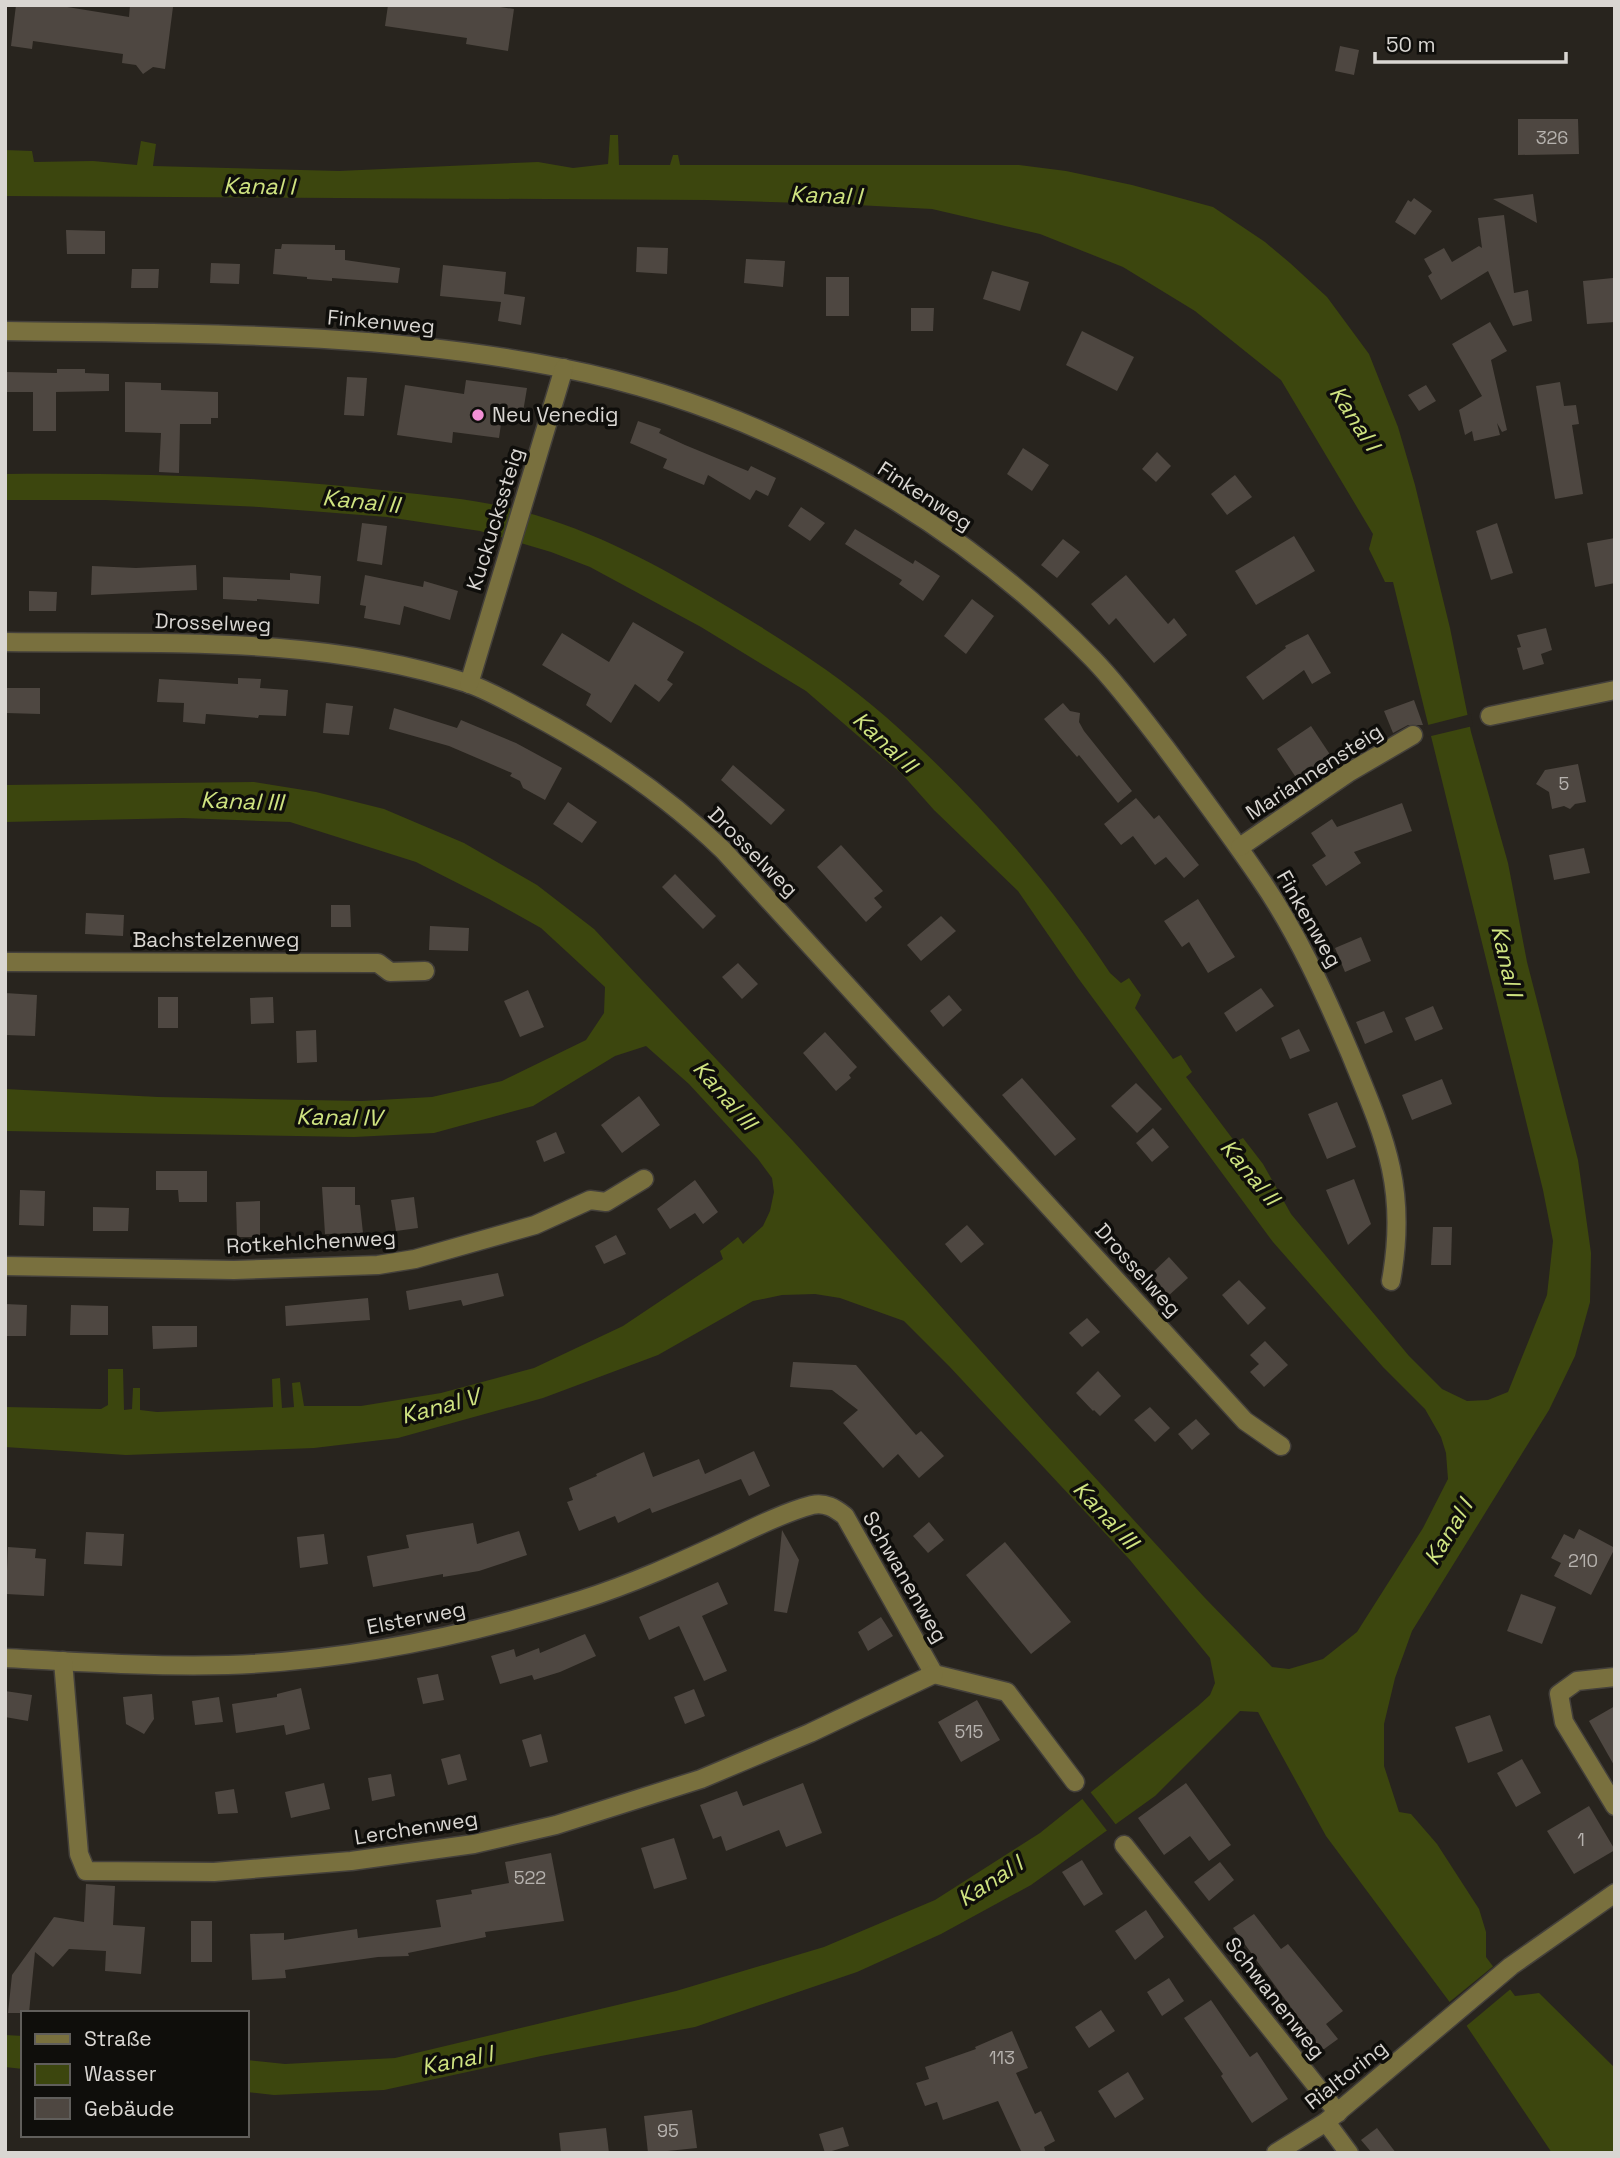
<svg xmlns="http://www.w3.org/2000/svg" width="1620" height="2158" viewBox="0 0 1620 2158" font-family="'Space Grotesk',sans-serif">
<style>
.water{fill:#3c460e}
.pier{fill:#28241e}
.building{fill:#4e4741}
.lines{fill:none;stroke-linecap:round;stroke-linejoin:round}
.minor-casing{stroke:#44403b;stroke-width:21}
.minor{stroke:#79703e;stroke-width:18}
.poi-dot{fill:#f391d6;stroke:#0f0e0b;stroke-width:2.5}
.labels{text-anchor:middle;stroke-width:7;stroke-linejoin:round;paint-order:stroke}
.number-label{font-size:18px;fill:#b6b2ae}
.street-label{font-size:21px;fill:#d9d6d2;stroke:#0f0e0b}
.poi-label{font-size:21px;fill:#d9d6d2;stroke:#0f0e0b;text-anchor:start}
.water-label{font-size:23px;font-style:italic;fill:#cfe380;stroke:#0f0e0b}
</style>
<rect width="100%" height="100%" fill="#28241e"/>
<g class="water">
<path d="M610 135H618L619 165H670L673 155H678L680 165H1019L1066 171 1132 185 1213 207 1265 242 1290 263 1327 297 1369 354 1398 427 1415 485 1450 628 1471 732 1508 863 1527 962 1578 1160 1591 1253 1590 1302 1575 1356 1549 1410 1412 1631 1395 1678 1384 1724V1766L1399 1812 1411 1814 1437 1844 1479 1909 1486 1932V1957L1515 1996 1539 1993 1615 2068V2153H1552L1460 2016 1326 1836 1258 1712 1240 1711 1155 1796 1031 1885 941 1934 857 1972 695 2027 541 2056 384 2090 274 2095 247 2092V2060L285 2064 395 2058 676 1991 824 1947 935 1900 1040 1833 1198 1706 1210 1695 1215 1683 1210 1658 1130 1560 949 1366 904 1321 840 1298 815 1294 782 1295 753 1301 658 1355 543 1398 398 1438 314 1448 126 1455 5 1447V1407L101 1409 108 1405V1369H123L124 1410 132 1409 133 1388H140V1410L157 1412 273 1407 272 1379 280 1378 282 1408 294 1407 292 1383 300 1382 304 1406H361L441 1393 534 1368 623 1326 723 1259 720 1251 738 1237 743 1244 763 1226 770 1211 774 1192 772 1178 758 1159 689 1084 646 1046 615 1056 533 1106 434 1133 354 1137 5 1131V1089L158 1097 362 1101 432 1097 502 1081 586 1040 604 1013 605 987 541 928 489 899 416 862 290 822 183 818 5 822V785L254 782 316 792 384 809 464 843 537 885 594 929 793 1141 1046 1424 1205 1598 1272 1667 1289 1669 1323 1659 1357 1632 1423 1528 1448 1479 1446 1453 1441 1437 1425 1409 1383 1367 1273 1242 1078 978 1018 891 934 810 902 774 806 691 701 627 590 567 551 552 480 531 387 517 259 507 105 500H5V474C134 473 263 476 391 491 430 496 466 498 505 507 579 524 647 559 711 597 772 633 833 670 886 717 971 792 1047 878 1110 973L1121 983 1129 978 1141 995 1135 1008 1173 1059 1181 1055 1192 1072 1186 1077 1235 1142 1243 1138 1263 1164 1291 1214 1409 1356 1442 1389 1467 1401 1488 1400 1508 1392 1547 1295 1553 1241 1543 1190 1393 582H1385L1369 549 1373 534 1281 380 1195 311 1123 267 1040 234 932 209 838 204 707 200 5 196V150L32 151 34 162 93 161 137 165 141 141 156 144 153 166 339 171 538 162 573 168 608 164Z"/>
<polygon points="5,2035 23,2036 23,2069 5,2067"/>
</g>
<g class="pier">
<polygon points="1471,714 1473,726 1427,737 1424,726"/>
<polygon points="1088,1789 1117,1826 1108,1832 1080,1796"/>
<polygon points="1496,1964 1513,1987 1464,2028 1447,2004"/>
</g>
<g class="building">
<polygon points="16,5 55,5 129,17 130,5 169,5 173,7 165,69 153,67 143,74 136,65 122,63 123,54 33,41 32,49 11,46"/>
<polygon points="388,5 487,5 514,9 508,51 466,44 467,38 385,26"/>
<polygon points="1340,46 1359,50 1354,75 1335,71"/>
<polygon points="1518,119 1578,119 1579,154 1518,155"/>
<polygon points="1533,194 1537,223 1493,199"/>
<polygon points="1414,198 1432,211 1415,235 1395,222 1408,200 1411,202"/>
<polygon points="1504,215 1514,293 1528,290 1532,321 1513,326 1488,271 1441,300 1428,276 1432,273 1424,259 1444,248 1452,262 1479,246 1482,248 1478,218"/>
<polygon points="66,230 105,231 105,254 67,254"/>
<polygon points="282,244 335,245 335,250 345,250 345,260 400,268 398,283 332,278 332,281 307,279 307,277 273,274 275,249 281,249"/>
<polygon points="637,247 668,248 667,274 636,272"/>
<polygon points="746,259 785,261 783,287 744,283"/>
<polygon points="211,263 240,264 239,284 210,283"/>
<polygon points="443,265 506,272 504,294 525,297 521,325 498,321 501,302 440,296"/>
<polygon points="132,269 159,269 158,288 131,288"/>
<polygon points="992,271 1029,282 1020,311 983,299"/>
<rect x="826" y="277" width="23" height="39"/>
<polygon points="1613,278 1615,322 1587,324 1583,281"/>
<polygon points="911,308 934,308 933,331 911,331"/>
<polygon points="1490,322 1507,351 1491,360 1507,430 1502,432 1497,423 1500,435 1474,441 1472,431 1465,435 1459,410 1482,396 1452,344"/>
<polygon points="1082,331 1134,357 1117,391 1066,365"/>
<polygon points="57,369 85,369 85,373 109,374 109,391 56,392 56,431 33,431 33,392 5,392 5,372 57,373"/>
<polygon points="347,377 367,378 364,416 344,415"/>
<polygon points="466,380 527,388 523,412 503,410 499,438 453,432 452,443 397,435 405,385 464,394"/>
<polygon points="125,382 161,383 161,390 218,392 218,418 211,418 211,424 180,424 179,473 159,472 161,433 125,432"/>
<polygon points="1560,382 1564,406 1576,405 1579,424 1572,425 1583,494 1555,499 1536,386"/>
<polygon points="1426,385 1436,401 1419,411 1408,395"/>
<polygon points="638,421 661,429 659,433 685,445 748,471 751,466 776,478 768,496 756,490 750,500 708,475 704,485 663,468 667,459 630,443"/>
<polygon points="1023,448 1049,465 1032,491 1007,474"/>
<polygon points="1157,452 1171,466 1156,482 1142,469"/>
<polygon points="1235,475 1252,497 1227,515 1211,494"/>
<polygon points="801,507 825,523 810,541 788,526"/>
<polygon points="362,523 387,526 382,565 357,561"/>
<polygon points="1497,523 1513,573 1491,580 1476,531"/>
<polygon points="855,529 913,564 915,560 940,576 923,601 899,584 902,580 845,544"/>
<polygon points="1294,536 1315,571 1256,605 1235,571"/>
<polygon points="1615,538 1615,583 1595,587 1587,543"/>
<polygon points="1063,539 1080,552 1057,578 1041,565"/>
<polygon points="196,565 197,590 91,595 92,566 136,568"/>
<polygon points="290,573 321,576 319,604 257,599 257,601 223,599 223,577 290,580"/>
<polygon points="365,575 423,587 424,581 458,591 450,620 404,606 400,625 364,618 366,606 360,605"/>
<polygon points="1126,575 1168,624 1174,618 1187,635 1154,663 1116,618 1109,625 1091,604"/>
<polygon points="29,591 57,592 56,611 29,611"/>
<polygon points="972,599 994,616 966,654 944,636"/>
<polygon points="633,622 684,652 667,680 673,684 659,702 635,684 611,723 586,705 591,694 542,665 562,633 609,662"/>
<polygon points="1546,628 1552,650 1541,654 1544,664 1523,670 1517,648 1521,647 1517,635"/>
<polygon points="1308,634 1331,673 1312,684 1304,670 1263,700 1246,677 1286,648 1285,646"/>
<polygon points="238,678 261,679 260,688 288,690 286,716 259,715 258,718 206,714 205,724 183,722 184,703 157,702 159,679 238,684"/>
<polygon points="6,688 40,688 40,714 6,713"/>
<polygon points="1414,700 1423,725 1408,725 1393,733 1384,711"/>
<polygon points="326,703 353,706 349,735 323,733"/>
<polygon points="1063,703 1070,711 1080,713 1079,722 1084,731 1132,791 1118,803 1079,755 1077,757 1044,719"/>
<polygon points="394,708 457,728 461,720 516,743 562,768 545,800 523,788 520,781 510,776 512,773 449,746 389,729"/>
<polygon points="1311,726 1331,756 1297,779 1277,749"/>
<polygon points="1578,764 1586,802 1575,804 1570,809 1564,806 1552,809 1549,792 1536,784 1545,770"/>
<polygon points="733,765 785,810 771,825 721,780"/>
<polygon points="1136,798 1154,819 1159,815 1199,865 1184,878 1166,857 1155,865 1133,836 1121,845 1104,824"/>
<polygon points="568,802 597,822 582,843 553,824"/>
<polygon points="1402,803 1412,831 1354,852 1361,863 1326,886 1312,865 1326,856 1311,833 1332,819 1337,827"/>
<polygon points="841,845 883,891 874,898 882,907 866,922 817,867"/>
<polygon points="1584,848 1590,873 1554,880 1549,855"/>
<polygon points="675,874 716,916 703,929 662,887"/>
<polygon points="1198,899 1235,957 1208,973 1189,942 1182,947 1164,921"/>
<polygon points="331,905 350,905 351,927 331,927"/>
<polygon points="86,913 124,915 123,936 85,934"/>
<polygon points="941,916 956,931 921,961 907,945"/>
<polygon points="430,926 469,928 468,951 429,950"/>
<polygon points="1361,937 1371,961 1345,972 1335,948"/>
<polygon points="738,963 758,984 742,999 722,977"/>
<polygon points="1261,988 1274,1006 1236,1032 1224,1013"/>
<polygon points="528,990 544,1027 520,1037 504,1001"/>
<polygon points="5,993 37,995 35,1036 5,1035"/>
<polygon points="949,995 962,1010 943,1027 930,1011"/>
<rect x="158" y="997" width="20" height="31"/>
<polygon points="273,997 274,1023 251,1024 250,998"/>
<polygon points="1433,1006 1443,1029 1415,1041 1405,1018"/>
<polygon points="1384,1011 1393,1032 1365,1044 1356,1022"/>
<polygon points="1299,1029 1310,1051 1290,1059 1281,1038"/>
<polygon points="316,1030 317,1062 297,1063 296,1031"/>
<polygon points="825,1032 857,1067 849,1075 851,1078 836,1091 803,1053"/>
<polygon points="1022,1078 1076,1139 1055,1156 1002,1095"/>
<polygon points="1442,1079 1452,1104 1412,1120 1402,1095"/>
<polygon points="1136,1083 1162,1109 1137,1133 1111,1106"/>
<polygon points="639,1096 660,1125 622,1153 601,1125"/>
<polygon points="1337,1102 1356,1147 1327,1159 1308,1114"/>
<polygon points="1153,1128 1169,1147 1152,1162 1136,1143"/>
<polygon points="556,1132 565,1153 544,1162 536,1141"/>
<polygon points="156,1171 207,1171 207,1202 179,1202 178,1190 156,1190"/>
<polygon points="1354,1179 1371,1224 1348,1245 1326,1190"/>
<polygon points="695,1180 718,1212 703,1224 695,1213 670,1229 657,1209"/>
<polygon points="322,1187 355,1187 355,1205 360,1205 363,1233 325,1234"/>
<polygon points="20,1190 45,1191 44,1226 19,1225"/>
<polygon points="414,1197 418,1228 396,1231 391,1200"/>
<polygon points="260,1201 260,1237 237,1237 236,1202"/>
<polygon points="93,1207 129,1208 128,1231 93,1231"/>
<polygon points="967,1225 984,1244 961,1263 945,1244"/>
<polygon points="1433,1227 1452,1227 1451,1265 1431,1265"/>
<polygon points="616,1235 626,1254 604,1264 595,1246"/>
<polygon points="1169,1257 1188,1278 1167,1297 1149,1276"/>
<polygon points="498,1273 504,1296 463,1306 461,1300 409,1310 406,1291"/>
<polygon points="1239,1280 1266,1308 1248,1325 1222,1295"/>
<polygon points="368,1298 370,1320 286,1326 285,1306"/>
<polygon points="5,1304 27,1305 26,1336 5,1336"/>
<polygon points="71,1305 108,1306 108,1335 70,1335"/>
<polygon points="1087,1318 1100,1332 1082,1347 1069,1333"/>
<polygon points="152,1326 197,1326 197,1347 153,1349"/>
<polygon points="1265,1341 1288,1365 1264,1387 1250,1372 1259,1364 1250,1355"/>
<polygon points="793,1362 856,1365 916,1435 921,1431 944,1456 919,1478 898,1454 883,1468 843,1423 858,1410 832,1390 790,1387"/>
<polygon points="1098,1371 1121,1396 1100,1416 1094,1410 1093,1411 1076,1393"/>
<polygon points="1150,1407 1170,1428 1155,1442 1134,1420"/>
<polygon points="1196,1419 1210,1434 1192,1450 1178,1434"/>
<polygon points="754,1451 770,1486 749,1496 741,1479 652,1513 650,1508 618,1523 615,1516 579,1531 567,1502 573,1500 569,1488 597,1476 596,1474 644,1452 653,1477 699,1459 705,1474"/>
<polygon points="929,1522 944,1540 928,1553 913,1536"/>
<polygon points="473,1523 477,1544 519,1531 527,1555 479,1571 443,1577 443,1574 373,1587 367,1556 409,1548 406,1535"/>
<polygon points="1579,1529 1615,1548 1591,1595 1554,1576 1561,1563 1551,1558 1564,1534 1574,1539"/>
<polygon points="782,1530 799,1560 787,1613 774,1611"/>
<polygon points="86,1532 124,1534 122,1566 84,1564"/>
<polygon points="324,1534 328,1564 300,1568 297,1537"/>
<polygon points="1005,1542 1071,1622 1031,1654 966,1575"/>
<polygon points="8,1547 36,1549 35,1558 46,1559 44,1596 6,1594"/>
<polygon points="718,1582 728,1604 702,1616 727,1671 704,1681 679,1626 649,1640 639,1617"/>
<polygon points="1521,1594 1556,1607 1542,1644 1507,1631"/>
<polygon points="881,1617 893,1636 868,1651 858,1632"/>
<polygon points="585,1634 596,1656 560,1672 534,1680 532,1675 500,1684 491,1656 514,1649 516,1657 539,1648 540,1653"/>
<polygon points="438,1674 444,1700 423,1704 417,1678"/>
<polygon points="301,1688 310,1729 286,1735 284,1725 236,1733 232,1704 277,1697 277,1694"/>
<polygon points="694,1689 705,1716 685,1724 674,1697"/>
<polygon points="5,1691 32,1695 28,1721 5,1717"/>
<polygon points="152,1694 154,1719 144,1734 126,1724 123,1697"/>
<polygon points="219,1697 223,1722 195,1725 192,1701"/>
<polygon points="977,1700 1000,1740 961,1762 938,1722"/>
<polygon points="1615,1706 1615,1767 1589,1721"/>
<polygon points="1490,1715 1503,1751 1468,1763 1455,1727"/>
<polygon points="541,1734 548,1762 530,1767 522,1740"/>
<polygon points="460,1754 467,1780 448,1785 441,1759"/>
<polygon points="1522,1759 1541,1793 1516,1807 1497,1773"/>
<polygon points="391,1774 395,1796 372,1801 368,1778"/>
<polygon points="324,1783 330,1809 291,1818 285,1792"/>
<polygon points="803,1783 822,1833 786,1847 779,1830 726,1851 721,1836 713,1839 700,1805 737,1791 743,1806"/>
<polygon points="1186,1783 1231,1845 1209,1861 1190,1836 1164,1855 1138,1818"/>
<polygon points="234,1789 238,1813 218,1814 215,1792"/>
<polygon points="1589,1806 1615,1850 1574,1874 1547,1831"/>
<polygon points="674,1838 687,1879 654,1889 641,1848"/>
<polygon points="551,1853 564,1921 485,1932 486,1937 408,1953 409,1956 378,1957 285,1970 286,1978 252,1980 250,1934 284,1933 284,1940 357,1929 358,1938 441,1927 436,1900 472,1894 471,1890 509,1883 505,1862"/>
<polygon points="1082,1860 1103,1894 1084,1906 1062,1872"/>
<polygon points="1220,1862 1234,1880 1209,1901 1194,1882"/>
<polygon points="86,1884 115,1886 113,1925 145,1927 141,1974 105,1971 106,1951 69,1949 53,1967 35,1952 29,2013 8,2013 12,1975 54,1917 84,1922"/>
<polygon points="1146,1910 1164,1937 1135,1960 1115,1931"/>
<polygon points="1254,1914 1281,1949 1288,1944 1343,2011 1326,2024 1338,2039 1320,2052 1303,2030 1306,2028 1233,1928"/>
<rect x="191" y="1921" width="21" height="41"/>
<polygon points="1169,1978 1184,2001 1162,2016 1147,1992"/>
<polygon points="1211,2000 1250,2057 1257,2052 1288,2099 1252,2123 1221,2076 1223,2074 1184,2018"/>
<polygon points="1101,2010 1115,2031 1089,2048 1075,2027"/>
<polygon points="1012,2031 1028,2068 1016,2073 1035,2114 1041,2111 1055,2141 1044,2147 1046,2153 1022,2153 998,2101 943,2120 937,2102 925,2106 916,2083 929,2079 925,2067 976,2049 975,2047"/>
<polygon points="1128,2072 1144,2099 1115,2118 1098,2091"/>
<polygon points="692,2110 697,2148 648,2153 644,2116"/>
<polygon points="843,2127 849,2146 825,2153 819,2134"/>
<polygon points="606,2128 609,2153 561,2153 559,2133"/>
<polygon points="1377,2128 1396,2153 1372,2153 1361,2140"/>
</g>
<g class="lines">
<defs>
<g id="minor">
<path d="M5 331C190 334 379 331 562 368 761 407 952 514 1093 659 1119 686 1142 717 1165 747 1197 790 1229 833 1259 877 1297 932 1324 992 1350 1053 1385 1138 1408 1188 1391 1281"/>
<path d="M5 642C159 644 319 635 467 683 488 690 510 703 529 713 599 750 666 795 723 850L1245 1421 1281 1446"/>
<polyline points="469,684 564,368"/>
<polyline points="1490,716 1615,690"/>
<polyline points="1240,847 1348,773 1413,735"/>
<polyline points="5,962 378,963 390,972 425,971"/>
<polyline points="5,1266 234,1270 378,1265 415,1259 535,1225 590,1200 606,1202 644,1179"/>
<path d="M5 1658C79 1662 154 1667 228 1665 348 1661 467 1636 581 1600 632 1584 680 1562 728 1540 753 1528 785 1512 812 1505 825 1502 835 1508 845 1516L934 1674 1007 1692 1075 1782"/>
<polyline points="63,1661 79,1854 86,1871 214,1872 351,1861 474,1844 556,1825 701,1779 810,1733 934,1674"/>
<polyline points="1615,1677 1577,1681 1559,1694 1564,1722 1615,1806"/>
<polyline points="1124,1845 1338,2113"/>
<polyline points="1326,2122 1349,2153"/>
<polyline points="1276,2153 1326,2122 1511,1966 1615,1893"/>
</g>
</defs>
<use href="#minor" class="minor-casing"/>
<use href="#minor" class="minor"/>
</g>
<circle class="poi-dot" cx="478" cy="415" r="7"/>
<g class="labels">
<g class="number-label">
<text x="1552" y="144">326</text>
<text x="1564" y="790">5</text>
<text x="1583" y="1567">210</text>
<text x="969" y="1738">515</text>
<text x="1581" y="1846">1</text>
<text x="530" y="1884">522</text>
<text x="1002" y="2064">113</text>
<text x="668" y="2137">95</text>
</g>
<g class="street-label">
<text transform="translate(381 322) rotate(5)" y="7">Finkenweg</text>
<text transform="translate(925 496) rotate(33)" y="7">Finkenweg</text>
<text transform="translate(495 519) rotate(-73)" y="7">Kuckuckssteig</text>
<text transform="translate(213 623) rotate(2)" y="7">Drosselweg</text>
<text transform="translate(1314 772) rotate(-33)" y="7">Mariannensteig</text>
<text transform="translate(753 852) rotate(45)" y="7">Drosselweg</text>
<text transform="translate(1309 919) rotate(60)" y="7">Finkenweg</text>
<text x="216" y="947">Bachstelzenweg</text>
<text transform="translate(311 1242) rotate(-3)" y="7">Rotkehlchenweg</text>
<text transform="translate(1138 1270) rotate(48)" y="7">Drosselweg</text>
<text transform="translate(905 1577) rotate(60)" y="7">Schwanenweg</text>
<text transform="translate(416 1618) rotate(-11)" y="7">Elsterweg</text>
<text transform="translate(416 1828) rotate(-9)" y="7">Lerchenweg</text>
<text transform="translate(1275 1998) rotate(52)" y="7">Schwanenweg</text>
<text transform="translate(1346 2075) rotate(-38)" y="7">Rialtoring</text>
</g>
<g class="poi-label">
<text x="492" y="422">Neu Venedig</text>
</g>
<g class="water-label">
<text transform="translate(259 186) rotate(1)" y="8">Kanal I</text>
<text transform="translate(826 195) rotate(2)" y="8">Kanal I</text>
<text transform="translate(1355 418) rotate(57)" y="8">Kanal I</text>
<text transform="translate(361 501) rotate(6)" y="8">Kanal II</text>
<text transform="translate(885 742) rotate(43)" y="8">Kanal II</text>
<text transform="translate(242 801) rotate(2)" y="8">Kanal III</text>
<text transform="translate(1507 961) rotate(77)" y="8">Kanal I</text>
<text transform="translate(725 1095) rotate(49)" y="8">Kanal III</text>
<text transform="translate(339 1117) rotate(1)" y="8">Kanal IV</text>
<text transform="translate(1250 1172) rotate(50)" y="8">Kanal II</text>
<text transform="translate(440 1406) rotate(-15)" y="8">Kanal V</text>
<text transform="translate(1106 1515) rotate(47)" y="8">Kanal III</text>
<text transform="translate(1448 1532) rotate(-59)" y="8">Kanal I</text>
<text transform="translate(990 1881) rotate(-33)" y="8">Kanal I</text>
<text transform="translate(457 2060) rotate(-11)" y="8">Kanal I</text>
</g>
</g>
<rect width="1620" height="2158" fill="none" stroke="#d9d6d2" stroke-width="14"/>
<rect x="21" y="2011" width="228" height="126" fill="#0f0e0b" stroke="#605e5b" stroke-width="2"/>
<rect x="35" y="2034" width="35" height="10" fill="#79703e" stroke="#605e5b" stroke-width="2"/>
<text x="84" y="2046" font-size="21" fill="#d9d6d2">Straße</text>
<rect x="35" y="2064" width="35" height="21" fill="#3c460e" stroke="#605e5b" stroke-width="2"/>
<text x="84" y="2081" font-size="21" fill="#d9d6d2">Wasser</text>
<rect x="35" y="2098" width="35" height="21" fill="#4e4741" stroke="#605e5b" stroke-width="2"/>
<text x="84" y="2116" font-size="21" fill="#d9d6d2">Gebäude</text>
<path d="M1375 52v10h191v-10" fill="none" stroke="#d9d6d2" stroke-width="3.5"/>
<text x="1386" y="52" font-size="21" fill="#d9d6d2" stroke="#0f0e0b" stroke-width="5" paint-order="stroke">50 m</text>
</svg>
